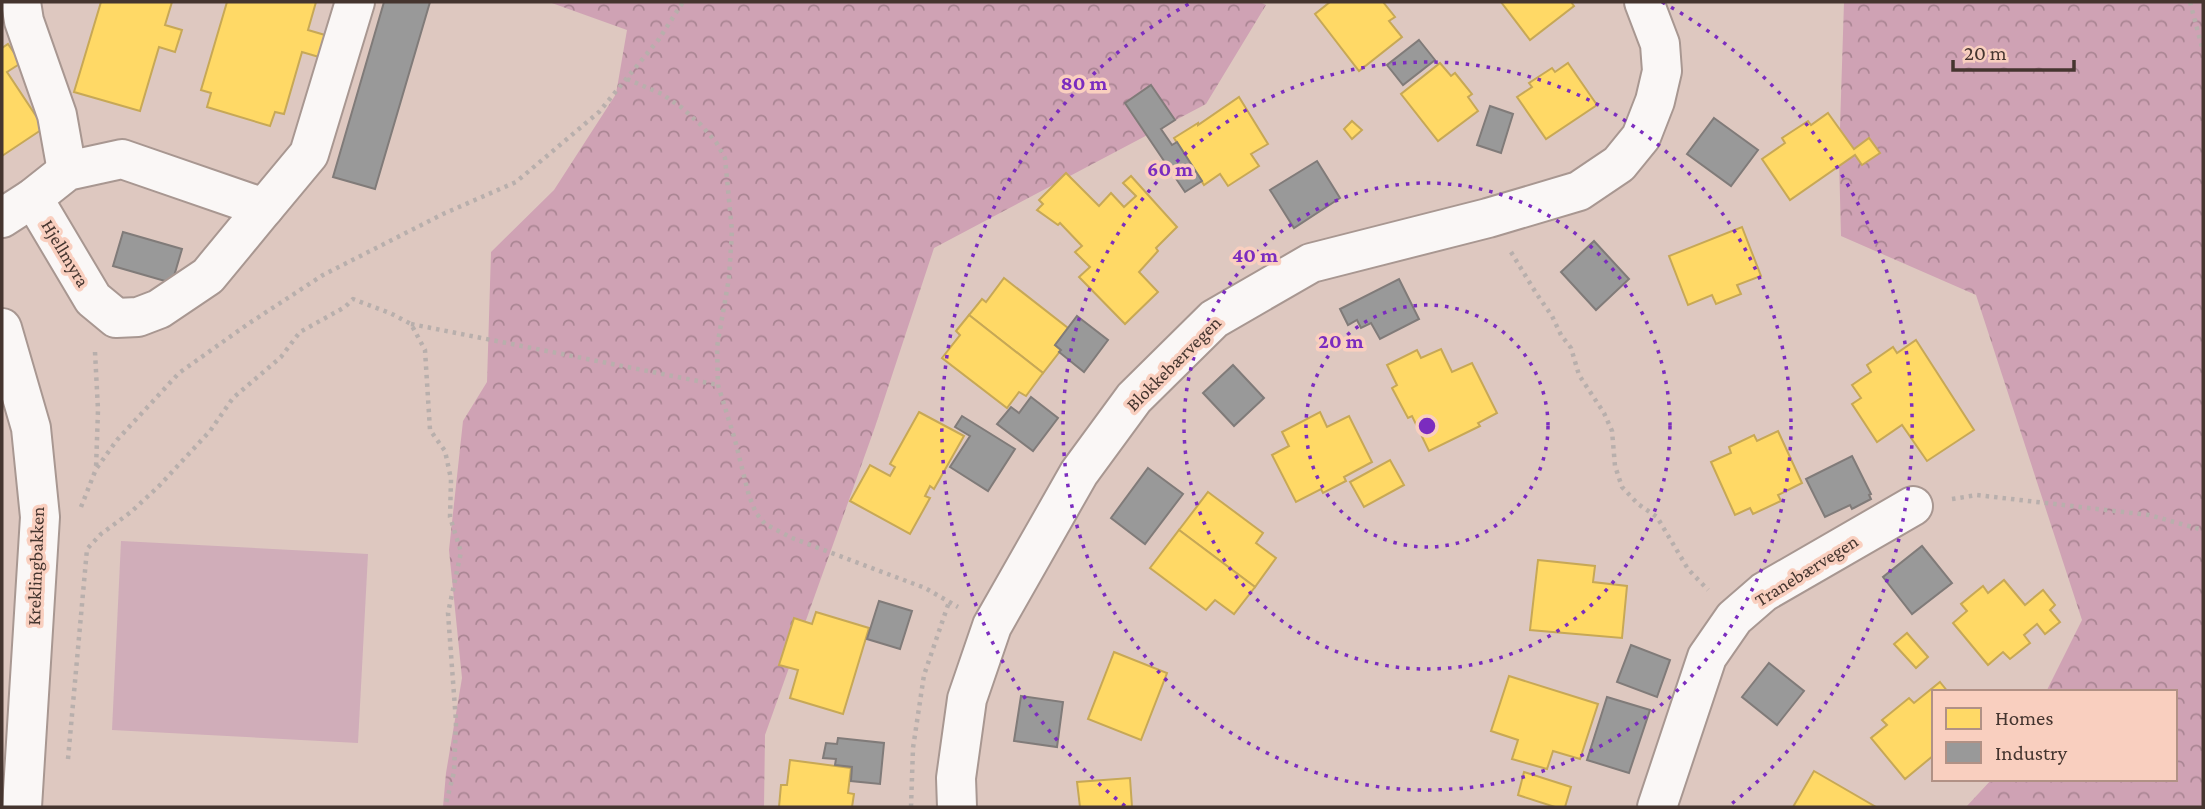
<svg xmlns="http://www.w3.org/2000/svg" width="2205" height="809" viewBox="0 0 2205 809" font-family="'Crimson Pro',serif">
<style>
.forest{fill:url(#forest-crowns)}
.park{fill:#d0adb9}
.homes{fill:#ffd966;stroke:#c7a856;stroke-width:2}
.industry{fill:#999;stroke:#807b79;stroke-width:2}
.lines{fill:none;stroke-linecap:round;stroke-linejoin:round}
.minor-casing{stroke:#a89791;stroke-width:42}
.path{stroke:#b8afac;stroke-width:4.5;stroke-dasharray:3.5 5;stroke-linecap:butt}
.minor{stroke:#faf7f6;stroke-width:38}
.ring{fill:none;stroke:#7b2cbf;stroke-width:3.5;stroke-dasharray:3.5 7}
.labels{text-anchor:middle;stroke-width:7;stroke-linejoin:round;paint-order:stroke}
.street-label{font-size:19px;fill:#45352f;stroke:#f9cfbf}
.centre{fill:#7b2cbf;stroke:#f9cfbf;stroke-width:3.5}
.ring-label{font-size:21px;text-anchor:middle;font-weight:bold;fill:#7b2cbf;stroke:#f9cfbf;stroke-width:7;stroke-linejoin:round;paint-order:stroke}
</style>
<defs>
<pattern id="forest-crowns" width="20" height="18" patternUnits="userSpaceOnUse" patternTransform="scale(1.75)"><rect width="20" height="18" fill="#cfa2b4"/><path d="M2 6a3 3 0 1 1 6 0M12 15a3 3 0 1 1 6 0" fill="none" stroke="#aa8593"/></pattern>
</defs>
<rect width="100%" height="100%" fill="#dec8c0"/>
<g class="forest">
<polygon points="549,2 1260,2 1266,5 1206,104 934,248 875,427 765,735 764,807 443,807 446,773 462,678 449,550 463,421 487,382 491,252 554,190 616,94 627,30"/>
<polygon points="1844,2 2203,2 2203,807 1966,807 1992,779 2175,779 2175,692 2046,692 2082,620 1976,295 1841,236 1839,159"/>
</g>
<polygon class="park" points="121,541 368,554 358,743 112,730"/>
<g class="homes">
<polygon points="101,2 172,2 165,25 182,30 175,52 159,47 140,111 74,92"/>
<polygon points="227,2 316,2 308,30 325,35 319,57 302,52 284,114 275,112 270,126 207,107 211,93 201,90"/>
<polygon points="1330,2 1383,2 1395,17 1389,21 1402,37 1359,71 1315,14"/>
<polygon points="1501,2 1571,2 1574,6 1530,40"/>
<polygon points="8,44 21,63 7,72 44,128 2,156 2,48"/>
<polygon points="1440,63 1451,76 1455,73 1472,94 1468,97 1478,111 1438,141 1401,94"/>
<polygon points="1568,63 1597,105 1546,139 1517,97 1532,87 1529,83 1552,68 1555,72"/>
<polygon points="1239,97 1268,144 1251,154 1259,166 1228,186 1220,174 1204,185 1174,138 1198,123 1198,125"/>
<polygon points="1828,113 1854,149 1869,138 1880,153 1862,165 1855,155 1790,200 1762,159 1785,143 1782,138 1808,121 1811,125"/>
<polygon points="1352,121 1362,130 1352,139 1344,129"/>
<polygon points="1066,173 1099,206 1111,193 1124,207 1136,196 1123,183 1131,176 1177,227 1156,248 1158,251 1139,272 1158,292 1125,324 1079,277 1090,267 1075,252 1082,246 1060,223 1058,225 1037,210 1043,204 1039,200"/>
<polygon points="1742,227 1761,276 1737,285 1741,294 1716,304 1712,295 1688,305 1669,256"/>
<polygon points="1004,278 1068,328 1055,345 1061,350 1043,373 969,315 982,299 986,302"/>
<polygon points="969,315 1043,373 1026,396 1019,392 1007,408 942,358 960,335 956,331"/>
<polygon points="1916,340 1974,430 1927,461 1902,425 1877,442 1852,404 1861,398 1852,385 1871,372 1867,365 1893,347 1897,353"/>
<polygon points="1441,349 1452,372 1472,363 1497,413 1478,423 1480,426 1429,451 1412,416 1408,418 1392,388 1397,385 1387,365 1417,350 1421,358"/>
<polygon points="919,412 964,436 934,489 930,486 925,496 930,498 910,534 850,501 870,465 890,476 895,467 890,464"/>
<polygon points="1320,412 1327,427 1349,416 1372,462 1344,477 1346,481 1323,493 1321,489 1296,502 1272,455 1289,446 1282,432"/>
<polygon points="1778,431 1802,483 1778,495 1781,501 1753,514 1750,508 1735,515 1711,462 1731,453 1729,447 1754,435 1757,441"/>
<polygon points="1390,460 1404,485 1364,507 1350,482"/>
<polygon points="1208,492 1263,533 1256,543 1276,558 1255,587 1179,530"/>
<polygon points="1179,530 1255,587 1234,614 1215,600 1206,610 1150,568"/>
<polygon points="1538,560 1595,566 1593,582 1627,586 1622,638 1530,630"/>
<polygon points="2004,580 2025,605 2043,590 2055,605 2050,610 2060,622 2045,634 2037,624 2024,635 2030,643 2010,659 2003,652 1988,665 1953,623 1967,611 1961,604 1983,586 1988,593"/>
<polygon points="816,612 869,628 843,714 790,698 798,670 779,665 794,618 812,624"/>
<polygon points="1907,633 1928,657 1916,668 1894,644"/>
<polygon points="1114,652 1167,673 1141,740 1088,719"/>
<polygon points="1509,676 1598,704 1580,759 1553,751 1547,769 1512,759 1518,740 1491,731"/>
<polygon points="1940,682 1948,692 1934,692 1934,755 1905,779 1871,738 1887,725 1882,720 1909,698 1914,703"/>
<polygon points="790,760 851,768 848,793 854,794 852,807 779,807 781,785 787,785"/>
<polygon points="1814,771 1876,807 1793,807"/>
<polygon points="1524,772 1571,787 1565,807 1555,807 1518,795"/>
<polygon points="1130,778 1132,807 1080,807 1077,782"/>
</g>
<g class="industry">
<polygon points="384,2 430,2 375,189 333,177"/>
<polygon points="1419,40 1435,60 1403,85 1387,65"/>
<polygon points="1151,85 1175,120 1161,129 1172,145 1177,142 1202,181 1185,192 1125,103"/>
<polygon points="1490,106 1513,114 1501,153 1477,145"/>
<polygon points="1714,118 1758,150 1731,186 1687,154"/>
<polygon points="1317,161 1340,198 1294,228 1270,190"/>
<polygon points="123,232 182,249 172,283 113,266"/>
<polygon points="1594,241 1629,279 1596,310 1561,272"/>
<polygon points="1399,279 1419,319 1380,339 1371,323 1361,328 1357,320 1348,325 1340,309"/>
<polygon points="1077,316 1108,340 1084,372 1059,352 1061,350 1055,345"/>
<polygon points="1233,365 1264,398 1234,426 1203,393"/>
<polygon points="1031,397 1058,418 1033,451 997,424 1011,407 1019,413"/>
<polygon points="962,416 1015,449 988,491 950,467 970,436 955,427"/>
<polygon points="1852,456 1871,494 1869,495 1871,499 1852,509 1850,505 1825,517 1806,479"/>
<polygon points="1148,468 1183,494 1145,544 1111,518"/>
<polygon points="1922,546 1952,583 1912,614 1883,577"/>
<polygon points="879,601 912,611 900,649 867,639"/>
<polygon points="1631,645 1670,660 1657,697 1617,682"/>
<polygon points="1769,663 1804,691 1777,725 1742,697"/>
<polygon points="1021,696 1063,702 1057,747 1014,741"/>
<polygon points="1607,697 1650,710 1629,773 1587,760"/>
<polygon points="838,738 884,743 880,784 851,781 852,767 835,765 836,759 823,758 826,743 837,744"/>
</g>
<g class="lines">
<defs>
<g id="minor">
<polyline points="21,2 24,21 57,115 67,171"/>
<polyline points="33,198 93,299 116,318 138,317 159,309 208,276 264,208"/>
<polyline points="2,218 33,198 67,171 122,159 264,208 309,154 355,2"/>
<polyline points="2,328 31,428 40,517 22,807"/>
<polyline points="957,807 956,778 967,699 992,626 1079,473 1134,398 1214,319 1311,263 1488,218 1579,191 1619,164 1641,137 1655,101 1662,71 1660,44 1644,2"/>
<polyline points="1657,807 1707,657 1734,618 1764,592 1913,506"/>
</g>
</defs>
<use href="#minor" class="minor-casing"/>
<g class="path">
<polyline points="2190,2 2203,51"/>
<polyline points="627,79 662,94 681,107 701,125 716,142 725,158 732,231 729,278 717,347 718,385 735,440 749,496 756,513 765,524 792,538 925,588 958,607"/>
<polyline points="1511,252 1536,293 1552,316 1561,335 1571,348 1579,375 1604,413 1612,431 1615,466 1622,487 1638,504 1657,517 1688,569 1708,590"/>
<polyline points="411,324 718,385"/>
<polyline points="95,352 98,410 96,469"/>
<polyline points="1952,499 1977,495 2149,515 2203,530"/>
<polyline points="81,507 96,469 117,440 179,373 248,324 323,275 443,214 516,182 599,112 659,39 683,2"/>
<polyline points="68,759 87,549 101,534 131,512 159,486 210,431 233,398 281,357 300,332 345,307 353,299 390,313 411,324 425,350 430,430 445,451 451,479 450,517 461,552 448,613 456,722 454,772 445,807"/>
<polyline points="911,807 913,748 924,675 949,602"/>
</g>
<use href="#minor" class="minor"/>
</g>
<g class="ring">
<circle cx="1427" cy="426" r="121"/>
<circle cx="1427" cy="426" r="243"/>
<circle cx="1427" cy="426" r="364"/>
<path d="M1125 806A485 485 0 0 1 1192 2M1662 2A485 485 0 0 1 1729 806"/>
</g>
<g class="labels">
<g class="street-label">
<text transform="translate(66 253) rotate(59)" y="7">Hjellmyra</text>
<text transform="translate(1173 363) rotate(-45)" y="7">Blokkebærvegen</text>
<text transform="translate(35 566) rotate(-88)" y="7">Kreklingbakken</text>
<text transform="translate(1806 570) rotate(-32)" y="7">Tranebærvegen</text>
</g>
</g>
<circle cx="1427" cy="426" r="10" class="centre"/>
<g class="ring-label">
<text x="1084" y="90">80 m</text>
<text x="1170" y="176">60 m</text>
<text x="1255" y="262">40 m</text>
<text x="1341" y="348">20 m</text>
</g>
<rect width="2205" height="809" fill="none" stroke="#45352f" stroke-width="7"/>
<rect x="1932" y="690" width="245" height="91" fill="#f9cfbf" stroke="#b19185" stroke-width="2"/>
<rect x="1946" y="708" width="35" height="21" fill="#ffd966" stroke="#b19185" stroke-width="2"/>
<text x="1995" y="725" font-size="21" fill="#45352f">Homes</text>
<rect x="1946" y="742" width="35" height="21" fill="#999999" stroke="#b19185" stroke-width="2"/>
<text x="1995" y="760" font-size="21" fill="#45352f">Industry</text>
<path d="M1953 60v10h121v-10" fill="none" stroke="#45352f" stroke-width="3.5"/>
<text x="1964" y="60" font-size="21" fill="#45352f" stroke="#f9cfbf" stroke-width="5" paint-order="stroke">20 m</text>
</svg>
